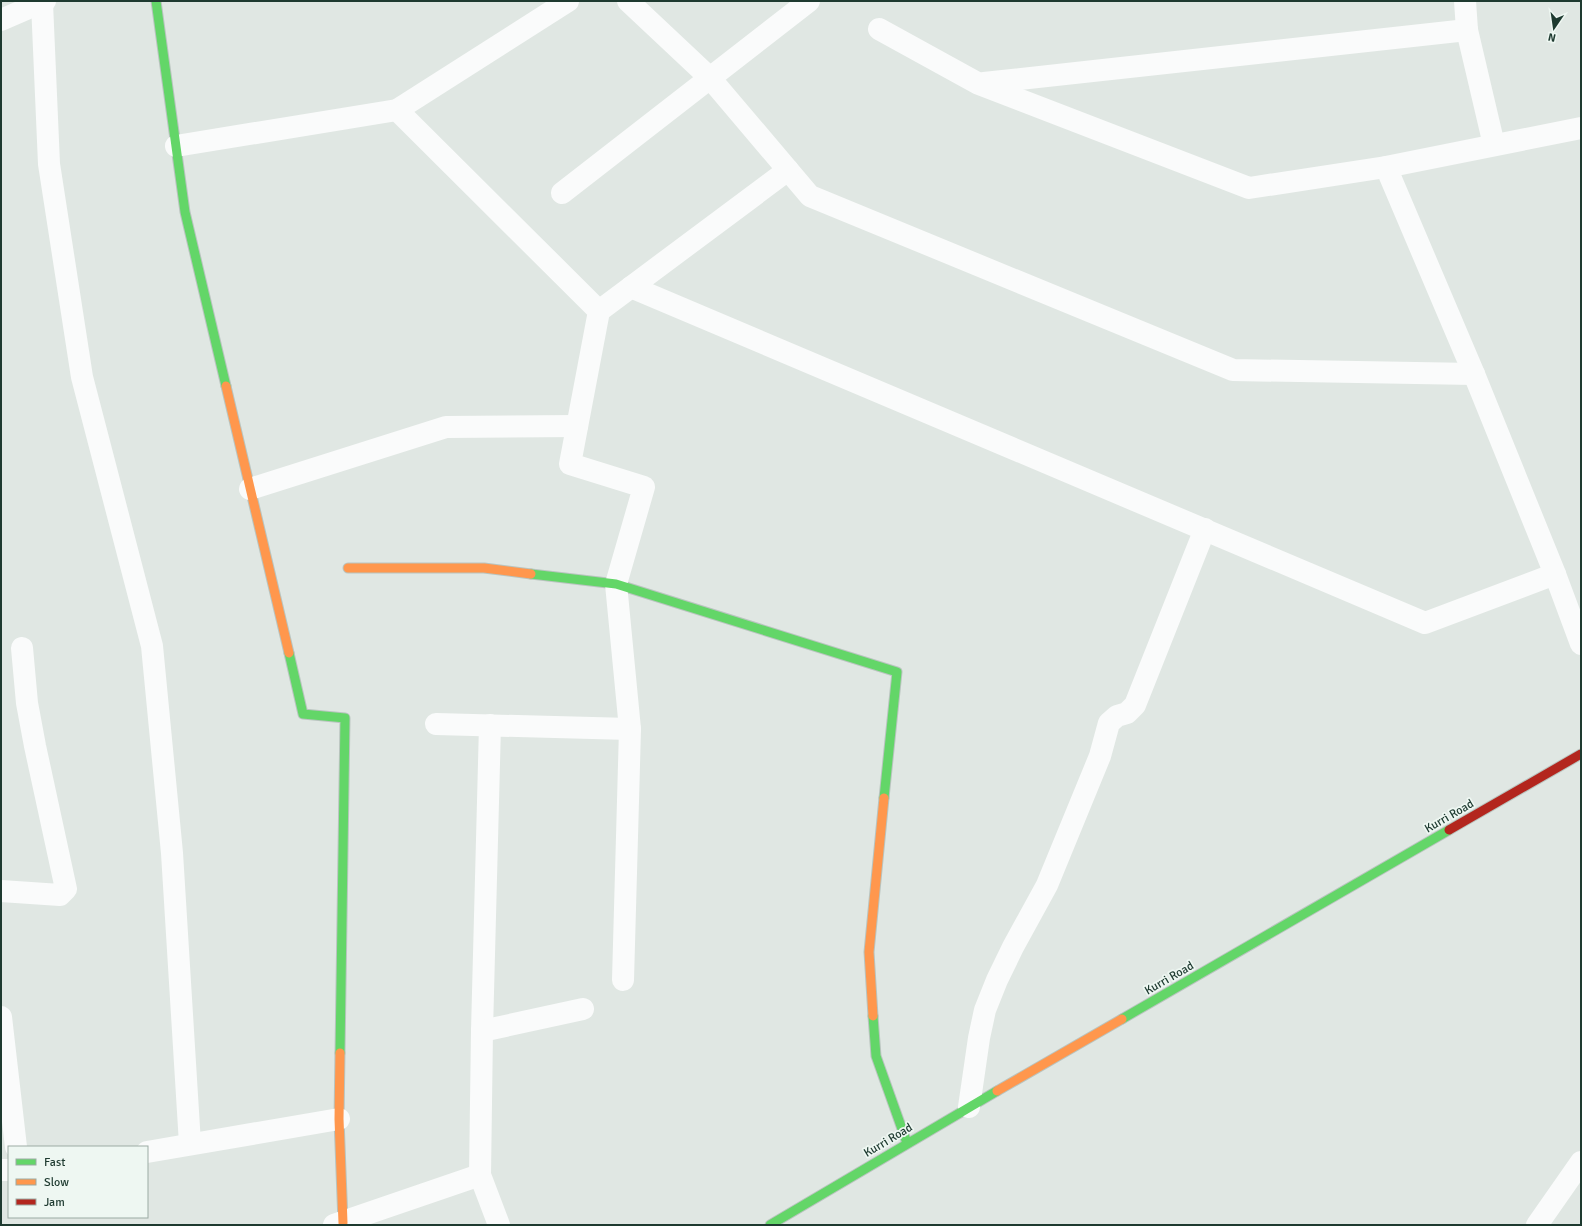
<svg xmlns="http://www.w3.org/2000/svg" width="1582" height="1226" viewBox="0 0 1582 1226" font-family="Signika,sans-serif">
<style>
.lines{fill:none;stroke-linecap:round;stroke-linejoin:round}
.fast-casing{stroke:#b9c4bf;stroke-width:11}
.slow-casing{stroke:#b9c4bf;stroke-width:11}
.jam-casing{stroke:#b9c4bf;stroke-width:11}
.street{stroke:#fafbfb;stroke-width:22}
.fast{stroke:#63d668;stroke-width:9}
.slow{stroke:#ff974d;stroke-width:9}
.jam{stroke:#b3261e;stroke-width:9}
.labels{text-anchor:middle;stroke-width:3.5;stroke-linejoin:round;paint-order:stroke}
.street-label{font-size:12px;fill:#1e3a30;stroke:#eef7f2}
</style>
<rect width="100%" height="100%" fill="#e0e7e3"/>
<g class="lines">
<defs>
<g id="fast">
<polyline points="156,1 185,212 226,386"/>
<polyline points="531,574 616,584 897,672 884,798"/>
<polyline points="289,653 303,714 345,718 340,1053"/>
<polyline points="873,1016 876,1056 907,1143"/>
<polyline points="1122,1019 1449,830"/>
<polyline points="770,1225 997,1091"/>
</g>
<g id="slow">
<polyline points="226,386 289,653"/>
<polyline points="348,568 484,568 531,574"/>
<polyline points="873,1016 869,952 884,798"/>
<polyline points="340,1053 339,1119 343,1223"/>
<polyline points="997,1091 1122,1019"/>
</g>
<polyline id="jam" points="1449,830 1581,754"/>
</defs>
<use href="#fast" class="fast-casing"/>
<use href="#slow" class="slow-casing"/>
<use href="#jam" class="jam-casing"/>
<g class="street">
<polyline points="628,1 710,78 810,196 1233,370 1474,374"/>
<polyline points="1465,1 1467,30 1494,145"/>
<polyline points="42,3 49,164 82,377 152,646 172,853 190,1144"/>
<polyline points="1,20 45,1"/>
<polyline points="879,29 979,84 1249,188 1386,167 1581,128"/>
<polyline points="984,83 1467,30"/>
<polyline points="397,110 599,311"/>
<polyline points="176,146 397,110 568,1"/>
<polyline points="1386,167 1474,374 1555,574 1581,644"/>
<polyline points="562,193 809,1"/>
<polyline points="631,287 1425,623 1555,574"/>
<polyline points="250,489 446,427 577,426"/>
<polyline points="436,724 630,729"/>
<polyline points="490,725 482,1031 480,1175 499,1225"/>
<polyline points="1,891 60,895 66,889 35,746 27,703 22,648"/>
<polyline points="623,980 630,729 616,584 644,487 570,464 599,311 788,170"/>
<polyline points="1,1017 16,1147"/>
<polyline points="482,1031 583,1009"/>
<polyline points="969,1107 979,1038 985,1010 997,980 1013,947 1047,885 1100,756 1109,723 1117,716 1127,713 1135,705 1205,529"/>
<polyline points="147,1152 339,1119"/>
<polyline points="1,1170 9,1170"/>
<polyline points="334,1225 480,1175"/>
<polyline points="1537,1225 1581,1162"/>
</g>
<use href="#fast" class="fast"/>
<use href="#slow" class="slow"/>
<use href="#jam" class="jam"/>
</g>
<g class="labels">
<g class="street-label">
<text transform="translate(1449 816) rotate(-30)" y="4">Kurri Road</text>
<text transform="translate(1169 978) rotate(-30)" y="4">Kurri Road</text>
<text transform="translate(888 1140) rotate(-31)" y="4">Kurri Road</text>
</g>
</g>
<rect width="1582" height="1226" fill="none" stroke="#1e3a30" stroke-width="4"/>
<rect x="8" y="1146" width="140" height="72" fill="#eef7f2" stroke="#9baba4"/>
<rect x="16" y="1159" width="20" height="6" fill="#63d668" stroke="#9baba4"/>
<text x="44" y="1166" font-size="12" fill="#1e3a30">Fast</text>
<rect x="16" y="1179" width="20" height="6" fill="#ff974d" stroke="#9baba4"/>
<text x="44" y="1186" font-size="12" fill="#1e3a30">Slow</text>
<rect x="16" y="1199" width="20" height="6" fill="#b3261e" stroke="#9baba4"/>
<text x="44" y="1206" font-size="12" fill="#1e3a30">Jam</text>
<g transform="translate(1554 28) rotate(193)" stroke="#eef7f2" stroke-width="3" paint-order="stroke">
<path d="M0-3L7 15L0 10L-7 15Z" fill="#1e3a30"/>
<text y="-6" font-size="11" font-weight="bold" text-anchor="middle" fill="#1e3a30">N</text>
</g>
</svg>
